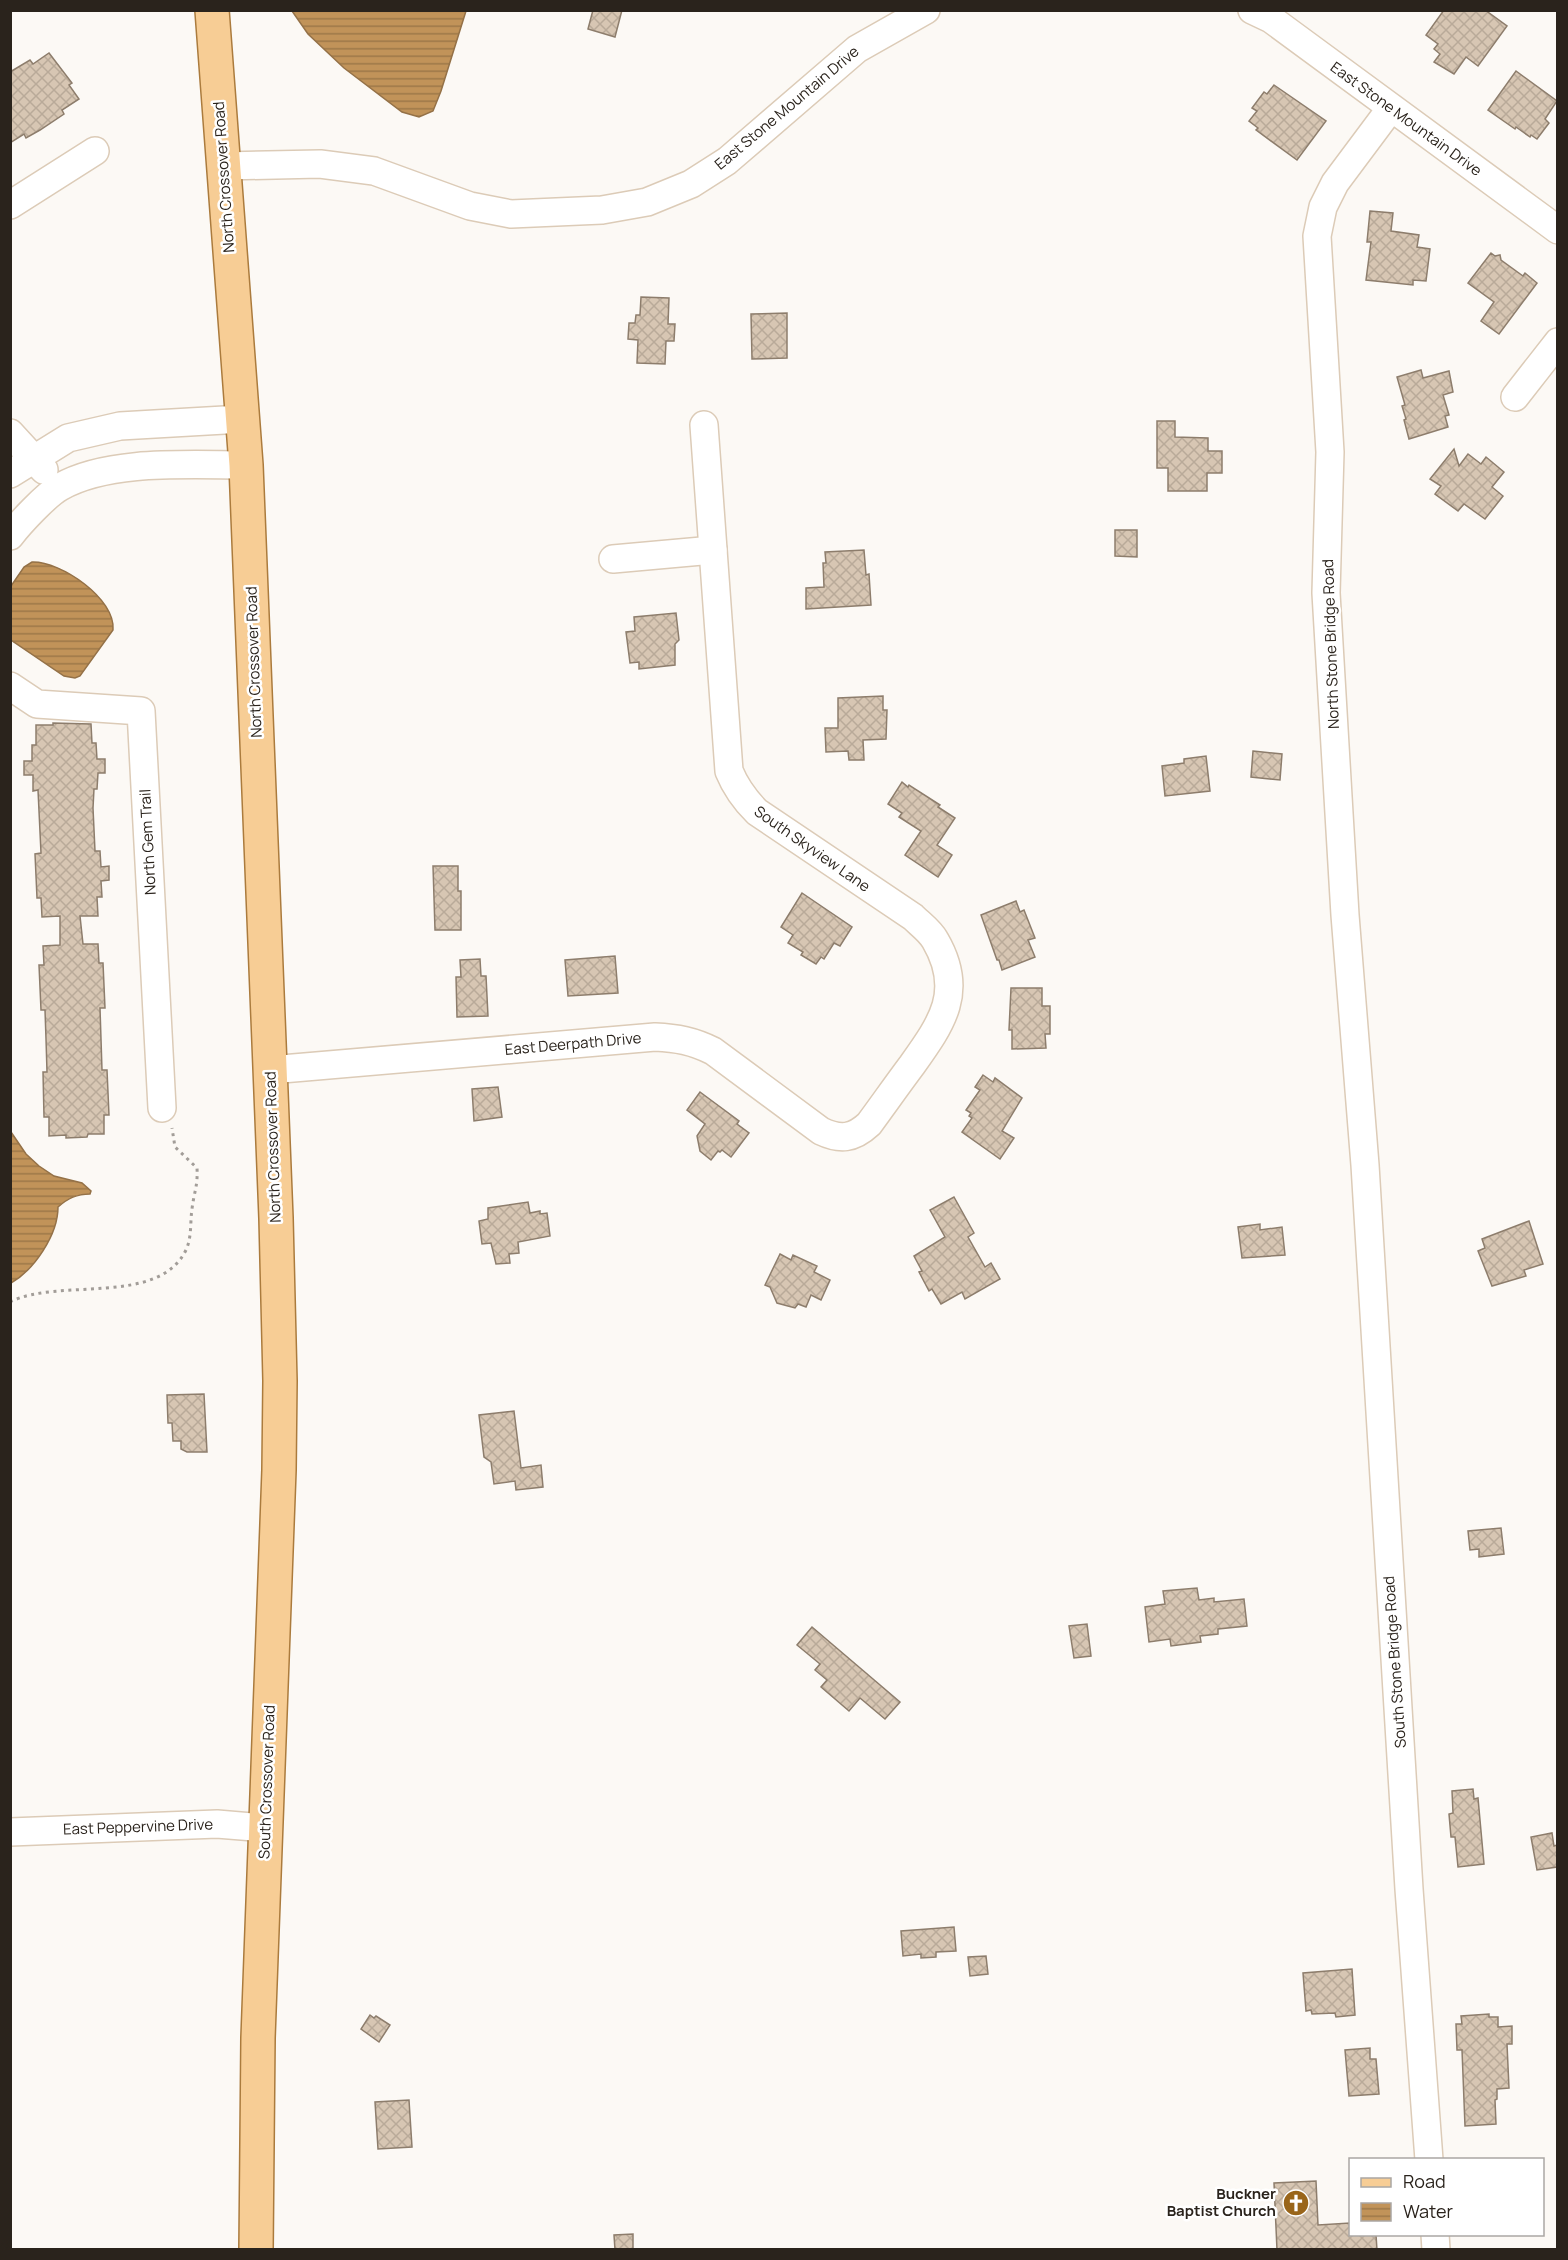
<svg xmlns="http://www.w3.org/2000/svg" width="1568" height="2260" viewBox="0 0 1568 2260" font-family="Manrope,sans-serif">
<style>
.water{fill:url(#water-rules);stroke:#947147;stroke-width:1.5}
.building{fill:url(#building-cross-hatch);stroke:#8d7d6c;stroke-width:1.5}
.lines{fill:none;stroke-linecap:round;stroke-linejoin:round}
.minor-casing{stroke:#dccbb7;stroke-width:30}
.major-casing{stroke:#ab7b3d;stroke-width:36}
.path{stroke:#a29d98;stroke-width:3;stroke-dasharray:3 4.5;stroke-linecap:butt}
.minor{stroke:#fff;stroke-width:27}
.major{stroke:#f7cd95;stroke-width:33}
.labels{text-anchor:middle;stroke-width:5;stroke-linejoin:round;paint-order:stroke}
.street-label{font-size:15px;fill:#2a231c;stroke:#fff}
.poi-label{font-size:15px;font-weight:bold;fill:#2a231c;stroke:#fff;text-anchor:end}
</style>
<defs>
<pattern id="water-rules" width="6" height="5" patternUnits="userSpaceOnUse" patternTransform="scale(1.5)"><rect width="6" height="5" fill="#c19359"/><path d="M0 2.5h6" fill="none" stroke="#9d7849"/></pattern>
<pattern id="building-cross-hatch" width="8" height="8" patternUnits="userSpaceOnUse" patternTransform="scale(1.5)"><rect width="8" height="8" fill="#d7c6b3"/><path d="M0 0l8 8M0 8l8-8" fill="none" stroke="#b9aa99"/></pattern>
</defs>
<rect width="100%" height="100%" fill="#fcf9f5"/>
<g class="water">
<polygon points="292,11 466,11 441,91 433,111 419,117 402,112 344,68 308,34"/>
<path d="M32 562C61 561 116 599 113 630L80 676 75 678 64 676 11 640V586L24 567Z"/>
<path d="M11 1132 26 1154 39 1166 54 1176 82 1183 91 1191 90 1194C77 1194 68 1198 58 1207 58 1235 34 1270 11 1283Z"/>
</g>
<g class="building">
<polygon points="593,10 622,10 615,37 588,29"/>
<polygon points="1444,10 1485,10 1507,26 1478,66 1466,57 1454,74 1434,62 1440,54 1434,49 1438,44 1426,35"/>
<polygon points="49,53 72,83 69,85 79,99 62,110 64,114 40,130 26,138 24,134 10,143 10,72 30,60 33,64"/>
<polygon points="1516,71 1557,101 1545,119 1549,123 1537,139 1531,135 1530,137 1516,127 1515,129 1488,110"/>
<polygon points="1274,85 1326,121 1297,160 1256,130 1258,128 1249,121 1257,111 1252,108 1264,92 1267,94"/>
<polygon points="1370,211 1393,213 1391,231 1419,235 1417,247 1430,249 1426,281 1413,280 1413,285 1366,280 1371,242 1367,242"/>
<polygon points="1491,253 1495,256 1500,255 1501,260 1523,276 1525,273 1537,283 1499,334 1481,321 1494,302 1468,283"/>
<polygon points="641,297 669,298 668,324 675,324 674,341 666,341 665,364 637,363 638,340 628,339 629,323 635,323 636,315 640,315"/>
<polygon points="787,313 787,358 752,359 751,314"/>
<polygon points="1421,370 1423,378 1449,371 1453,392 1443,395 1449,415 1445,416 1448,427 1409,439 1404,420 1406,419 1402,406 1405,405 1397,377"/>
<polygon points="1157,421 1175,421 1175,437 1208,438 1208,451 1222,451 1222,473 1207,473 1207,491 1168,491 1168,468 1157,468"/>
<polygon points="1454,449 1459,466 1468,454 1481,464 1486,457 1504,472 1492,487 1503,496 1485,519 1464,504 1458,511 1435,494 1441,486 1430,479"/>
<polygon points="1115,530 1137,530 1137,557 1115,556"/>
<polygon points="864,550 866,575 869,574 871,605 806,609 806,588 824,587 823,563 826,563 825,552"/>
<polygon points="676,613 679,640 675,644 675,665 639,669 639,662 630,663 626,632 635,631 634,617"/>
<polygon points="883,696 883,710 887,710 886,739 863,740 864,760 849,760 848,751 826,752 825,728 838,728 838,698"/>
<polygon points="53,723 91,724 92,743 96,743 97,759 105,759 105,773 98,773 97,789 94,789 93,808 95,851 100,851 101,867 109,866 109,880 101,881 102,897 97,897 98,916 80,916 83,944 98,944 99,963 103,963 105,1008 100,1008 102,1070 107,1070 109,1115 104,1115 104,1134 88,1134 87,1137 66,1138 66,1135 49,1136 49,1117 44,1117 43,1072 47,1072 46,1039 45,1010 41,1010 39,965 44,965 43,946 60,945 60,916 42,917 41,898 37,898 35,854 41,853 38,790 33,791 33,775 24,775 24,761 32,761 32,745 36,745 36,725 53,725"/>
<polygon points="1253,751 1282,754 1280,780 1251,777"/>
<polygon points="1206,756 1210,791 1165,796 1162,766 1184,763 1184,759"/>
<polygon points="902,782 908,787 909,785 940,805 938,807 955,818 937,845 952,855 938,877 905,855 921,831 899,817 902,813 888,804"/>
<polygon points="433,866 458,866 458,891 461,891 461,930 435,930"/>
<polygon points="802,893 852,927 840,946 834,943 824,959 821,957 816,964 801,955 803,952 788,943 793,935 781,927"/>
<polygon points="1016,901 1020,912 1024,910 1035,938 1028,940 1035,957 1002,970 999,960 997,960 981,915"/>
<polygon points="615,956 618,993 568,996 565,960"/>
<polygon points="480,959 481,976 486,976 488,1016 457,1017 456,977 461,977 460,960"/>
<polygon points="1011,988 1042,988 1042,1006 1050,1006 1050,1034 1045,1034 1046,1048 1012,1049 1012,1030 1009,1030"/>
<polygon points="983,1075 993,1082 995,1078 1022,1098 1002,1131 1014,1138 1000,1159 962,1132 972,1118 969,1116 971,1113 966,1110 980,1090 975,1087"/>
<polygon points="498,1087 502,1117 474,1121 472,1089"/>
<polygon points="700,1092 739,1121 737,1124 749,1133 731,1157 722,1150 720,1152 718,1151 711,1160 700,1151 697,1136 705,1124 687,1110"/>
<polygon points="954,1197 974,1233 968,1237 985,1267 991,1263 1000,1279 965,1299 962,1292 941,1304 932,1289 929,1291 919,1272 922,1271 914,1256 945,1237 930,1210"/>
<polygon points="528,1202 530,1213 540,1211 540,1214 547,1213 550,1236 518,1242 519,1253 509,1254 510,1263 496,1264 491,1243 482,1244 479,1221 488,1219 488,1208"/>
<polygon points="1529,1221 1543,1264 1524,1270 1526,1276 1492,1286 1478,1251 1485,1248 1482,1239"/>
<polygon points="1260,1224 1260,1230 1282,1227 1285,1255 1242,1258 1238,1227"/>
<polygon points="780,1254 791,1260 793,1255 817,1266 814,1272 830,1280 821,1300 811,1295 806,1307 798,1304 795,1308 777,1303 770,1287 765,1285"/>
<polygon points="204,1394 207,1452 187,1452 181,1449 181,1441 173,1441 172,1423 168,1423 167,1395"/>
<polygon points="514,1411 521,1468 541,1465 543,1487 516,1490 515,1481 494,1484 491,1462 484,1457 479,1415"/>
<polygon points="1501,1528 1504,1554 1479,1557 1479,1549 1470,1550 1468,1531"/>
<polygon points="1197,1588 1199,1600 1214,1598 1214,1602 1244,1599 1247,1626 1218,1629 1218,1634 1200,1636 1201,1642 1171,1646 1170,1639 1149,1642 1145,1607 1165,1604 1163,1591"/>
<polygon points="1087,1624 1091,1656 1074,1658 1069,1626"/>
<polygon points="812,1627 900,1702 885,1719 860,1698 849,1711 821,1687 827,1680 815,1670 820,1664 797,1645"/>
<polygon points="1473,1789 1474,1799 1478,1798 1484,1864 1458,1867 1455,1837 1451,1837 1449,1814 1453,1813 1452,1791"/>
<polygon points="1552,1833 1554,1846 1557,1845 1557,1867 1537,1870 1531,1837"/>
<polygon points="954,1927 956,1951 936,1952 936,1957 921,1958 921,1954 903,1956 901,1931"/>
<polygon points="986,1956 988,1974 970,1976 968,1957"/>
<polygon points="1352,1969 1355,2015 1336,2017 1335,2013 1312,2014 1311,2010 1306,2011 1303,1973"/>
<polygon points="1489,2014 1489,2017 1498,2017 1498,2027 1512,2026 1512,2044 1507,2044 1509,2088 1497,2089 1497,2099 1495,2100 1496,2124 1465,2126 1462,2050 1457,2050 1456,2024 1462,2024 1461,2016"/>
<polygon points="370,2015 374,2018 376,2016 390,2025 379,2042 361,2029"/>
<polygon points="1370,2048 1370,2059 1376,2059 1379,2094 1349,2096 1345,2050"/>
<polygon points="409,2100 412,2147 378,2149 375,2102"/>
<polygon points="1316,2181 1318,2225 1350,2223 1350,2235 1376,2235 1377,2250 1277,2250 1274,2183"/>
<polygon points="633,2234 633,2250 615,2250 614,2235"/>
</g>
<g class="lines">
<defs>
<g id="minor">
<polyline points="1252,10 1271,19 1558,230"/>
<polyline points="1391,108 1335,183 1323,207 1317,236 1330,452 1326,593 1345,915 1365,1165 1409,1889 1429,2160"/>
<polyline points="224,166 320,164 374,171 470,206 511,214 602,210 647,202 691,184 727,161 857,49 926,10"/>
<polyline points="10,205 95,151"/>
<polyline points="1515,397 1558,342"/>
<polyline points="10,433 44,470"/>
<polyline points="10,474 68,438 120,426 242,419"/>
<path d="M10 536C20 523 46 495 60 487 109 459 190 465 246 465"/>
<polyline points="613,559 713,550"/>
<polyline points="10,686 37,704 141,711 162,1108"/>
<path d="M270 1070 655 1037C677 1038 693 1041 713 1051L821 1131C840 1140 853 1139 869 1124 883 1105 897 1085 912 1065 942 1023 965 991 935 940 930 931 920 924 913 917L757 812C744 799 736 788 729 771L704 425"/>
<polyline points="10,1832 217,1824 266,1828"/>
<polyline points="1435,2234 1436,2250"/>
</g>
<polyline id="major" points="212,10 246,465 276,1218 280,1381 279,1470 258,2038 256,2250"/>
</defs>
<use href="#minor" class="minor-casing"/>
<use href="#major" class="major-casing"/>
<path class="path" d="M10 1302C59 1277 158 1307 186 1250 192 1237 190 1222 192 1209 194 1192 198 1186 197 1168L175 1147 172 1128"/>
<use href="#minor" class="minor"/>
<use href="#major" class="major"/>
</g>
<defs>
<symbol id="church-disc" viewBox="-11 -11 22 22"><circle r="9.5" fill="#99651a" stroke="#fff"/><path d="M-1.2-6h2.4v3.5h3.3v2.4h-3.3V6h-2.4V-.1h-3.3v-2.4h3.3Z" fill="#fff"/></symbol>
</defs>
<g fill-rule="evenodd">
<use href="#church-disc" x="1281" y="2188" width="30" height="30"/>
</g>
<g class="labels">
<g class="street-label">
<text transform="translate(787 108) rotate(-40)" y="5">East Stone Mountain Drive</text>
<text transform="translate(1406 119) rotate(36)" y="5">East Stone Mountain Drive</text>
<text transform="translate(224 177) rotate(-94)" y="5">North Crossover Road</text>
<text transform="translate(1331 644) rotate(-92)" y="5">North Stone Bridge Road</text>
<text transform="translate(254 662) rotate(-92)" y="5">North Crossover Road</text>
<text transform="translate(148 842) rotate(-93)" y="5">North Gem Trail</text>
<text transform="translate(812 849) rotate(35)" y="5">South Skyview Lane</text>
<text transform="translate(573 1044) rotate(-5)" y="5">East Deerpath Drive</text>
<text transform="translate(273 1147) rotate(-92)" y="5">North Crossover Road</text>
<text transform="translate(1395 1662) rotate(-94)" y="5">South Stone Bridge Road</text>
<text transform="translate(267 1782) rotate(-88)" y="5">South Crossover Road</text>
<text transform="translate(138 1827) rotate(-2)" y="5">East Peppervine Drive</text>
</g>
<g class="poi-label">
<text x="1276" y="2199">Buckner<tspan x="1276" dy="17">Baptist Church</tspan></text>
</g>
</g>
<rect width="1568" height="2260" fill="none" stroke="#2a231c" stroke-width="24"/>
<rect x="1349" y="2158" width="195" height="78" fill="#ffffff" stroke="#aaa7a4" stroke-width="1.5"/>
<rect x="1361" y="2178" width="30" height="9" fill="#f7cd95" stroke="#aaa7a4" stroke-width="1.5"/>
<text x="1403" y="2188" font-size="18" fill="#2a231c">Road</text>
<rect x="1361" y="2203" width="30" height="18" fill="url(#water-rules)" stroke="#aaa7a4" stroke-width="1.5"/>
<text x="1403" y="2218" font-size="18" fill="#2a231c">Water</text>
</svg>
